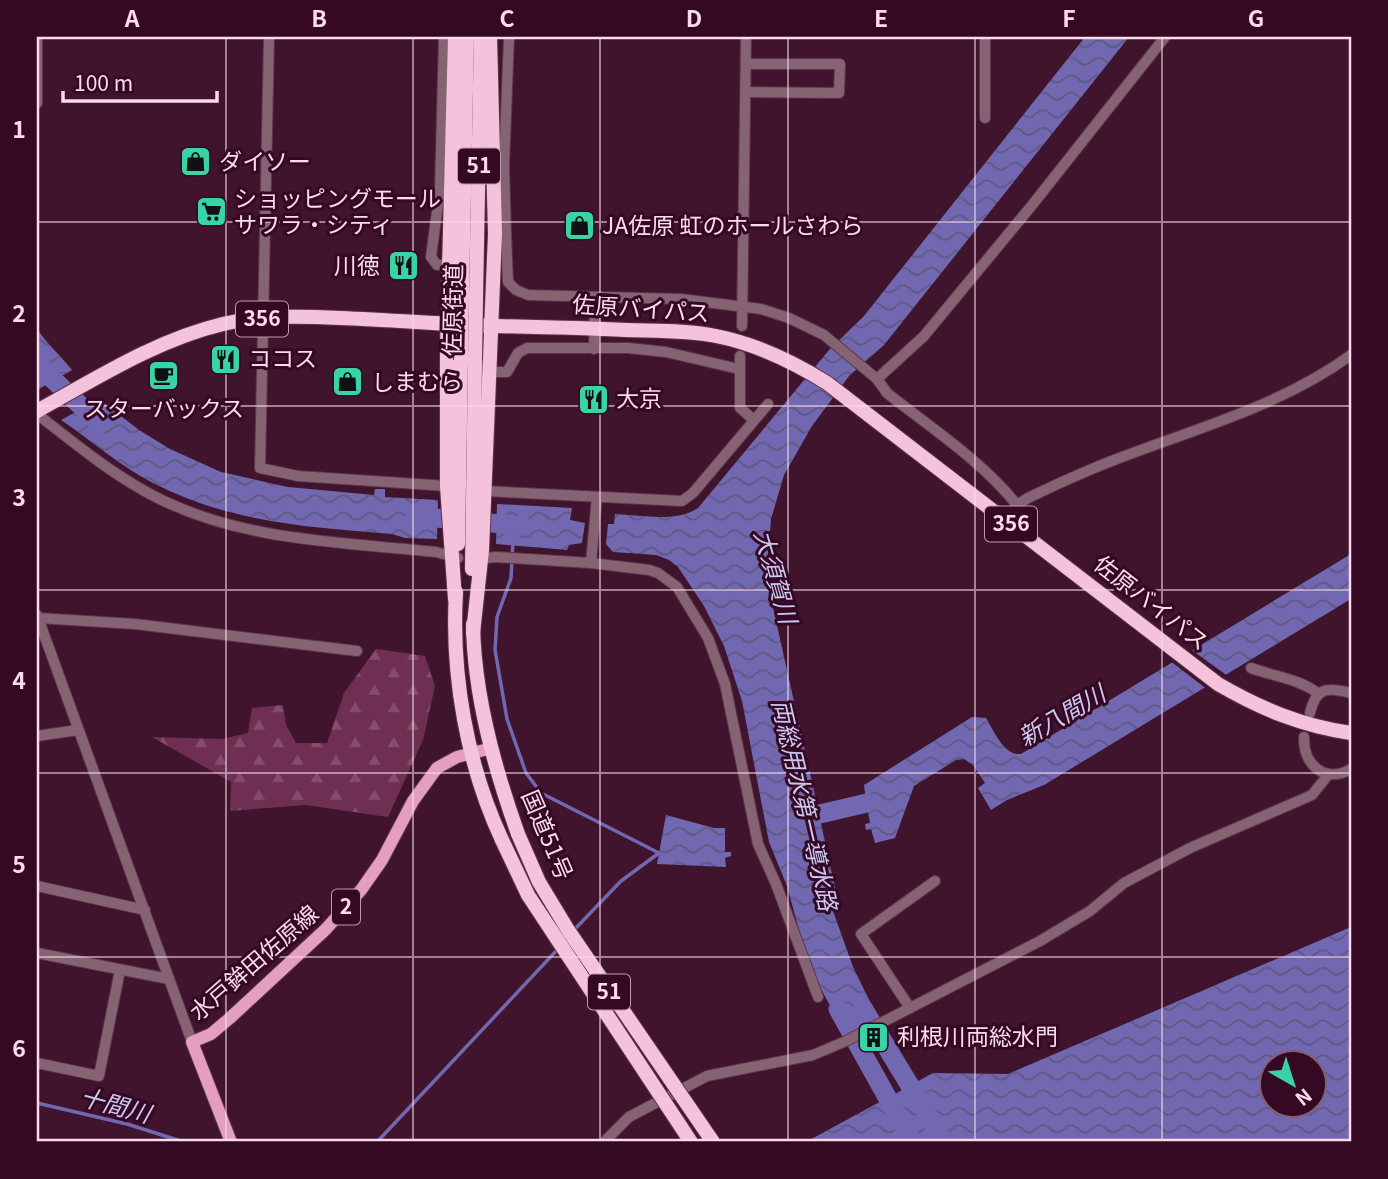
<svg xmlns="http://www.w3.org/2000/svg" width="1388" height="1179" viewBox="0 0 1388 1179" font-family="Georgia,'Noto Sans JP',serif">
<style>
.forest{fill:url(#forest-firs)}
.water{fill:url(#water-waves);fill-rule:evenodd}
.pier{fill:#40142d}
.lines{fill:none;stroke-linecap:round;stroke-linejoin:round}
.stream{stroke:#7168b1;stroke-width:3.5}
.river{stroke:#7168b1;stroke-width:19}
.minor-casing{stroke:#5e344b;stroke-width:12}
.major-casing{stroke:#5e344b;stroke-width:14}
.highway-casing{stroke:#5e344b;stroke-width:16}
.minor{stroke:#856373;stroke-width:10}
.major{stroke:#e49ec1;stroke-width:12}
.highway{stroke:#f5c2db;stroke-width:14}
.highway-bridge-casing{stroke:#5e344b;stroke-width:16;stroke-linecap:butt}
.highway-bridge{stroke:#f5c2db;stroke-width:14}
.grid{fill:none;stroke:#f9dbe9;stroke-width:2;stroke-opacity:0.55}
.labels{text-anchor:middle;stroke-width:6;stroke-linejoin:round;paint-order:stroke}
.shield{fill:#350923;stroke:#be9cae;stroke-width:2}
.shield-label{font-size:21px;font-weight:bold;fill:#f9dbe9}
.poi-label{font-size:23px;fill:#f9dbe9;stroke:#350923;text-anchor:start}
.street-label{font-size:23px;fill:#f9dbe9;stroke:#350923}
.water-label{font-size:24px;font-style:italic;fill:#cbc9f2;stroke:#350923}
.neatline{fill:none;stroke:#f9dbe9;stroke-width:2.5}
.grid-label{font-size:23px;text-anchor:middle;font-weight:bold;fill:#f9dbe9}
</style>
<defs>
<pattern id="forest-firs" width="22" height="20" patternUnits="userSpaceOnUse" patternTransform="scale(1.75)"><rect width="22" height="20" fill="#6f2f53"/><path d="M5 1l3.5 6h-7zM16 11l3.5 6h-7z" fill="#844d6c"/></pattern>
<pattern id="water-waves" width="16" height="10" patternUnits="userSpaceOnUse" patternTransform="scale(1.75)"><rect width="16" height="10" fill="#7168b1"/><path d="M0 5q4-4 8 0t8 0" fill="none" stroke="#605781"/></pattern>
</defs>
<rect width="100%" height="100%" fill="#40142d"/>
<polygon class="forest" points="376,649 425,656 435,686 423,740 388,817 306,805 230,811 231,782 152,737 222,739 248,733 252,708 283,705 286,725 296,743 327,743 344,693"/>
<g class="water">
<path d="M1085 37H1129L884 345 849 376 812 426 784 475 771 519 768 554 772 603 818 809 821 808 824 817 820 819 835 888 833 911 853 967 878 1018 845 1034 818 983 801 937 787 886 769 842 742 701 724 646 704 606 678 567 669 560 656 555 613 552 606 544 608 524H614L615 514C642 515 675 523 698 508L829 350 864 316Z"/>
<path d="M37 329C48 345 61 356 72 370L37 390Z"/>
<path d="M99 399 139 430 170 449 221 472 288 487 374 495 375 489H385V497L438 500 437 539 405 538 392 534C307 527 232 523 153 483 120 466 92 441 61 420Z"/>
<polygon points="497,504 572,508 570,520 585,523 582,543 569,545 567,550 496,544"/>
<path d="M1351 554V599L1044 785 1007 800 991 810 978 788 985 783 973 765 964 759 956 760 914 786 895 838 875 843 871 829 866 830 865 824 870 823 867 807 844 812 843 805 866 800 864 785 972 717 986 718C994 731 1004 756 1021 754Z"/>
<polygon points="666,815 714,828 725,828 725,852 731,852 731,856 725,858 726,867 657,864"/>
<path d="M1351 927V1142H806L933 1073 1008 1074ZM1272 1064H1314V1106H1272Z"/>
</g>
<polygon class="pier" points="1189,648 1229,677 1208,690 1169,660"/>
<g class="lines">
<g class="stream">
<polyline points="513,541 511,578 497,617 495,650 507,719 526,773 541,793 659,853 621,881 574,930"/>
<polyline points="37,1103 127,1124 184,1142"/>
<polyline points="377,1142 558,949"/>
</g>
<g class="river">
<polyline points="37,360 43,370 100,424"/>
<polyline points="414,516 523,526"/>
<polyline points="807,817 867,803"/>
<polyline points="863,1008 944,1142"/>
<polyline points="838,1009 912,1142"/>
</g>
<defs>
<g id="minor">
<polyline points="269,37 260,468 298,476 447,486"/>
<polyline points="444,37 440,189 431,257 437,265 447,265"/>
<polyline points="746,92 839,93 840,64 746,64"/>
<polyline points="37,103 37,37"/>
<polyline points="985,118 985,37"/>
<polyline points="506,233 504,166 509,37"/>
<polyline points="495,234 506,233 508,282 516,290 528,295 681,299 761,309 789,318 824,335 877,379 924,336 1033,204 1165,37"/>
<polyline points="742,326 746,37"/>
<polyline points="594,349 595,298"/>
<polyline points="740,356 740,408 754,420"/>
<polyline points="490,372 507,372 518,353 527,348 628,348 666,352 739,369"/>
<path d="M877 379 887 393C931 428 982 461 1017 505"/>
<path d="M37 414C73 442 109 472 150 494 237 541 340 542 436 552L458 558"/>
<polyline points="485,491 682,501 693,493 768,404"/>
<path d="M998 533 1017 505 1028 498C1059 483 1090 469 1122 457 1201 427 1282 405 1351 355"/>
<polyline points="475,559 496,557 591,563 649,570 658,573 677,587 708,638 725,684 758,844 776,884 818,997"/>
<polyline points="591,563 597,497"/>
<polyline points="37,615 192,1042"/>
<polyline points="38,618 135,624 357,651"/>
<path d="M1251 668C1273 676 1302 680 1317 693"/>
<path d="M1310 713C1316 687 1327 687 1351 693"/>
<polyline points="37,736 78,730"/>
<path d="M1304 737C1303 765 1325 784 1351 769"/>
<polyline points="37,886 145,910"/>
<polyline points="37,953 169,979"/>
<polyline points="910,1008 861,934 935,881"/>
<polyline points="37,1063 99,1076 120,970"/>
<polyline points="604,1142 629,1117 707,1076 813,1055 846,1041 1040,941 1090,911 1124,883 1190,848 1312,795 1328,775"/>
</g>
<polyline id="major" points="231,1142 192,1042 211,1034 230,1018 326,929 361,890 382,860 413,801 437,768 457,757 492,748"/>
<g id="highway">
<polyline points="455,37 447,347 447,486 455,599"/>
<polyline points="462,295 467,37"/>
<polyline points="476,296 481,37"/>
<path d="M37 411C97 378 156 340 223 324 261 315 301 316 340 318 391 320 442 324 493 326 537 327 582 328 626 330 655 331 687 330 716 336 756 344 792 361 827 383L1218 684C1261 709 1302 726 1351 733"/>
<polyline points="458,544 461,360"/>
<polyline points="472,569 475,360"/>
<path d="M456 592C451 675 467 765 502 840"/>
<path d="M473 624C474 695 494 767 518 834"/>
<polyline points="473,633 482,550 495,234 490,37"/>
</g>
</defs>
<use href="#minor" class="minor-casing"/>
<use href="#major" class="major-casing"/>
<use href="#highway" class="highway-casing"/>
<use href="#minor" class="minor"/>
<use href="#major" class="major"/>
<use href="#highway" class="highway"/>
<defs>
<g id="highway-bridge">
<polyline points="461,360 462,295"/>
<polyline points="475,360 476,296"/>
<polyline points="518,834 539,882 568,930 713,1142"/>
<polyline points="502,840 528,895 691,1142"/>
</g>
</defs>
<use href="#highway-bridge" class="highway-bridge-casing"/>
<use href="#highway-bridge" class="highway-bridge"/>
</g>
<path class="grid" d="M226 37V1142M413 37V1142M600 37V1142M788 37V1142M975 37V1142M1162 37V1142M37 222H1351M37 406H1351M37 590H1351M37 773H1351M37 957H1351"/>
<defs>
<symbol id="shop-square" viewBox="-11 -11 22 22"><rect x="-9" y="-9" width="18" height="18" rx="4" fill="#39d4a5" stroke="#350923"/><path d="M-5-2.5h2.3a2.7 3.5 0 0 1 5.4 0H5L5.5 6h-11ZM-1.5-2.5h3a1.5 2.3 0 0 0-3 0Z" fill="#111"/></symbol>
<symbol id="supermarket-square" viewBox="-11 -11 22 22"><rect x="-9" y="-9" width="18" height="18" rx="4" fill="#39d4a5" stroke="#350923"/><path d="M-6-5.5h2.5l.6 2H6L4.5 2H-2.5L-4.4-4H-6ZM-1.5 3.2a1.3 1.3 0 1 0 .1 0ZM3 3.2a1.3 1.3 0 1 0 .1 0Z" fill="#111"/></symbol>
<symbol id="restaurant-square" viewBox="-11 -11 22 22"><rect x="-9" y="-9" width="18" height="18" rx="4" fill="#39d4a5" stroke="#350923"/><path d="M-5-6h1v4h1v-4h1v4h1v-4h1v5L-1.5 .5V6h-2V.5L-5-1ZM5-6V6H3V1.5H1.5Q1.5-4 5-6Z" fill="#111"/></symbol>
<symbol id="cafe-square" viewBox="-11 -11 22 22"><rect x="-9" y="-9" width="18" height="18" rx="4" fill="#39d4a5" stroke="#350923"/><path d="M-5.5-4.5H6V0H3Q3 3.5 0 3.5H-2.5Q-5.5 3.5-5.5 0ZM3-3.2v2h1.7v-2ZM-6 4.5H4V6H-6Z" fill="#111"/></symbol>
<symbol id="building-square" viewBox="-11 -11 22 22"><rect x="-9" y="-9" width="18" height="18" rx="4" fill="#39d4a5" stroke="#350923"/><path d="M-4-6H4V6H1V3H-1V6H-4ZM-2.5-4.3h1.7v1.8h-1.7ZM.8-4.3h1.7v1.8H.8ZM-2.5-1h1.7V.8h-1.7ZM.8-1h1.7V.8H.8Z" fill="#111"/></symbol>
</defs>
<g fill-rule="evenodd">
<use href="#shop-square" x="178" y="144" width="35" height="35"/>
<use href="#supermarket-square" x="194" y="194" width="35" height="35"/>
<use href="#shop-square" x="562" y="208" width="35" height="35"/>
<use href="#restaurant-square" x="386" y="248" width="35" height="35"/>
<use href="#restaurant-square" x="208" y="342" width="35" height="35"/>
<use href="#cafe-square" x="146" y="358" width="35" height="35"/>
<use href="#shop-square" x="330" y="364" width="35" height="35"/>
<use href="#restaurant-square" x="576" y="382" width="35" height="35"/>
<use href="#building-square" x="856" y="1020" width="35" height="35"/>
</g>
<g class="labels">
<g class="shield">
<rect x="458" y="148.5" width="42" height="35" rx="5"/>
<rect x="236" y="301.5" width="52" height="35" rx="5"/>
<rect x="985" y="506.5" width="52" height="35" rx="5"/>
<rect x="332" y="889.5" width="28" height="35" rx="5"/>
<rect x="588" y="974.5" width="42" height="35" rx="5"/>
</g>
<g class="shield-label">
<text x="479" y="173">51</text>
<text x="262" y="326">356</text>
<text x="1011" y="531">356</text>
<text x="346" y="914">2</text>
<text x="609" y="999">51</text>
</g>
<g class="poi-label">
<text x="219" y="170">ダイソー</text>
<text x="234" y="207">ショッピングモール<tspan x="234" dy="26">サワラ・シティ</tspan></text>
<text x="602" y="234">JA佐原 虹のホールさわら</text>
<text x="380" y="274" text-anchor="end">川徳</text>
<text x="248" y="367">ココス</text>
<text x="371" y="390">しまむら</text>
<text x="616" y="407">大京</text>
<text x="164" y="417" text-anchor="middle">スターバックス</text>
<text x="897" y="1045">利根川両総水門</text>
</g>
<g class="street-label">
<text transform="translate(641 309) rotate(4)" y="8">佐原バイパス</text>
<text transform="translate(453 310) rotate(-89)" y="8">佐原街道</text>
<text transform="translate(1151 603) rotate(38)" y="8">佐原バイパス</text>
<text transform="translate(547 835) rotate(67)" y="8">国道51号</text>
<text transform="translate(254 963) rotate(-41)" y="8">水戸鉾田佐原線</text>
</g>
<g class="water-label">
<text transform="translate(775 577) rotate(74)" y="8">大須賀川</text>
<text transform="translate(1062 716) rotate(-30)" y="8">新八間川</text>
<text transform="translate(804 805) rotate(77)" y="8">両総用水第一導水路</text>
<text transform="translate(115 1106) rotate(15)" y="8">十間川</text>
</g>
</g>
<rect width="1388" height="1179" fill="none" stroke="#350923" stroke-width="77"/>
<g transform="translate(1293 1084) rotate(141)"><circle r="33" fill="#350923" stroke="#835d72" stroke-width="2"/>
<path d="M0-5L12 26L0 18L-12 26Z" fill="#39d4a5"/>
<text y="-10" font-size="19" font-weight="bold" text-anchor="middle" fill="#f9dbe9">N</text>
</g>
<path d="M63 91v10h154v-10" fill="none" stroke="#f9dbe9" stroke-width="3.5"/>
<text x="74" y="91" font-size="21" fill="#f9dbe9" stroke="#350923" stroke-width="5" paint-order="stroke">100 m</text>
<rect x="38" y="38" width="1312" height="1102" class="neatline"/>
<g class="grid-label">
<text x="132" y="27">A</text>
<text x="319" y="27">B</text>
<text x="507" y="27">C</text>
<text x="694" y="27">D</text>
<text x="881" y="27">E</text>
<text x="1069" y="27">F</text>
<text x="1256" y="27">G</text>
<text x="19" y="138">1</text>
<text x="19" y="322">2</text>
<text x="19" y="506">3</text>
<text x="19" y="689">4</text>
<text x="19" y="873">5</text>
<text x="19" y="1057">6</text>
</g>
</svg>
